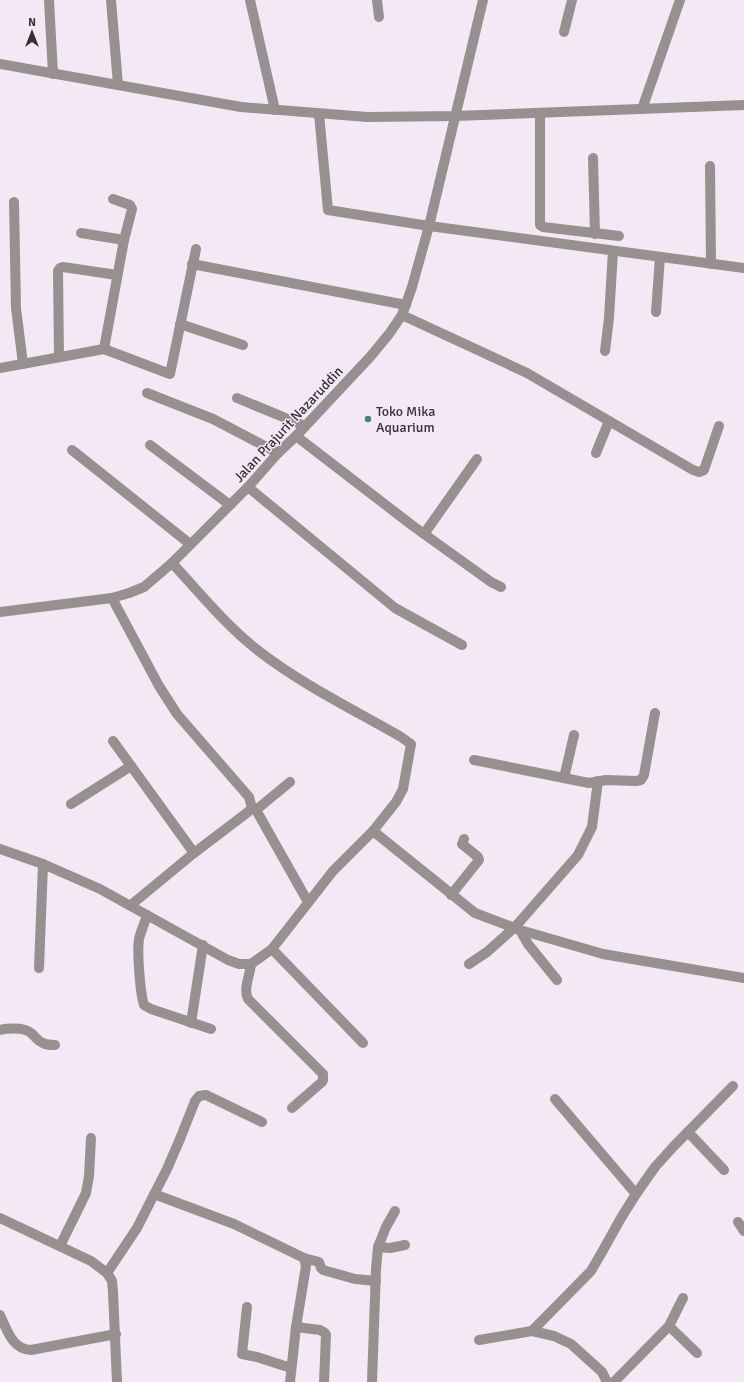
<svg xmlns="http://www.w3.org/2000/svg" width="744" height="1382" viewBox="0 0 744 1382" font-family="Signika,sans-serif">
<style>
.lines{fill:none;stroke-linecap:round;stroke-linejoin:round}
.minor{stroke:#979090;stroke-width:10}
.poi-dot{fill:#3c828d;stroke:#f3e8f4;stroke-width:1.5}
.labels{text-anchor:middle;stroke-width:3;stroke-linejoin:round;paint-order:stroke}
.poi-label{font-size:14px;fill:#343035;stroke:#f3e8f4;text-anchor:start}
.street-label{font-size:14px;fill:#343035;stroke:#f3e8f4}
</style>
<rect width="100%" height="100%" fill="#f3e8f4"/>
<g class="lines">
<g class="minor">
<polyline points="49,0 53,74"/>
<polyline points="111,0 118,85"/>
<polyline points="250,0 275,110"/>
<polyline points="377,0 379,17"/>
<polyline points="564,32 572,0"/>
<polyline points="0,64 241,107 367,117 455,116 744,105"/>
<polyline points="642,109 680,0"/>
<polyline points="540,113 540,225 543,227 619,236"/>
<polyline points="319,114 328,210 429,226 744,268"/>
<polyline points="593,158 595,234"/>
<polyline points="710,166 711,264"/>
<polyline points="14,202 16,308 23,364"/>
<polyline points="81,233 124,240"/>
<polyline points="192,264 406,305"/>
<polyline points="656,312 660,257"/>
<polyline points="402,315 527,373 693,470 699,472 704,470 719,426"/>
<polyline points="180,324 243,345"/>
<polyline points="104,349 124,240 132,209 130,205 113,199"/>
<polyline points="605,351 609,318 613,251"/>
<polyline points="59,357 58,271 60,268 63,267 117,275"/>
<polyline points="0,368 104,349 170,374 196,249"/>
<polyline points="147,393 213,419 278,453"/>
<polyline points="237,398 305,426"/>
<polyline points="296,436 413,526 491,582 501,587"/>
<polyline points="150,445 230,505"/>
<polyline points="72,450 190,544"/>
<polyline points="596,453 609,421"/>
<polyline points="248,487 395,608 462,645"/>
<polyline points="424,534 477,459"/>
<polyline points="112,598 159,686 177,714 249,797 252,808 248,812 194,853 131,905"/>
<polyline points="0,612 112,598 129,593 144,587 172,563 248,487 278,453 296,436 370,357 389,334 402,315 412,287 429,226 483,0"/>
<polyline points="113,741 194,853"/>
<polyline points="474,760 589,783 606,780 636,781 641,780 644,775 655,713"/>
<polyline points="564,778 574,735"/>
<polyline points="71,804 131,766"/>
<polyline points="252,808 256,810 308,902"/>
<polyline points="256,810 290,782"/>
<polyline points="373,831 475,913 520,930 603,954 744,978"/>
<path d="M0 849 43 864 100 889 228 960 239 964H251L272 949 333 871 373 831 396 802 403 789 411 744 401 737C354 710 303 685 260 652 227 627 200 593 172 563"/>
<polyline points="451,895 479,860 478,857 462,844 464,839"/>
<path d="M147 915C145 922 141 931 139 939 137 951 140 993 144 1005L151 1009 211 1029"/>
<polyline points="520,930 528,944 557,980"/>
<polyline points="272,949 363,1043"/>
<path d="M251 964C250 976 243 988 248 999L323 1074V1080L322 1082 292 1108"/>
<polyline points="469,964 487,952 515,927 578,855 592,827 598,781"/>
<polyline points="39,968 43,864"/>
<polyline points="191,1023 203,945"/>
<path d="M0 1030C8 1028 24 1027 31 1033 35 1036 37 1041 43 1043 46 1045 51 1045 55 1045"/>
<polyline points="555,1099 636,1194"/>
<polyline points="688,1132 724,1170"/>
<polyline points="154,1194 234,1224 304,1258 306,1266 296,1327 290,1382"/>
<polyline points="0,1218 91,1261 107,1273 112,1281 113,1292 117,1382"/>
<polyline points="738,1222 744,1231"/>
<polyline points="60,1246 86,1193 89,1176 91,1138"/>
<polyline points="378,1247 390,1248 405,1245"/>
<polyline points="304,1258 319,1262 321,1268 323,1270 355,1279 376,1281"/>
<polyline points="107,1273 137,1228 167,1169 180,1139 195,1101 199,1096 206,1095 262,1122"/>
<polyline points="247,1307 242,1354 257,1357 291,1368"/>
<path d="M0 1315C7 1330 12 1349 31 1350L116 1334"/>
<polyline points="669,1326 697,1353"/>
<polyline points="296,1327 320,1330 325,1333 326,1335 324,1382"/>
<polyline points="532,1331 591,1271 602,1252 621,1218 636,1194 655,1167 674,1146 733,1086"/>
<polyline points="479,1340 532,1331 554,1336 571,1344 602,1372 607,1382"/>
<polyline points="372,1382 376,1269 378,1247 386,1227 395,1211"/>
<polyline points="614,1382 669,1326 683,1298"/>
</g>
</g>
<circle class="poi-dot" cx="368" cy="419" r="4"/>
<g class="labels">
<g class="poi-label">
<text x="376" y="416">Toko Mika<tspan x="376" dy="16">Aquarium</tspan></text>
</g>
<g class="street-label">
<text transform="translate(288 424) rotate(-47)" y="5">Jalan Prajurit Nazaruddin</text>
</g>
</g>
<g transform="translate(32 32)" stroke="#f3e8f4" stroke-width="3" paint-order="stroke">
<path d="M0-3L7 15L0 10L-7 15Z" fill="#343035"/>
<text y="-6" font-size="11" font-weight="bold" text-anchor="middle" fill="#343035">N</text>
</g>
</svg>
